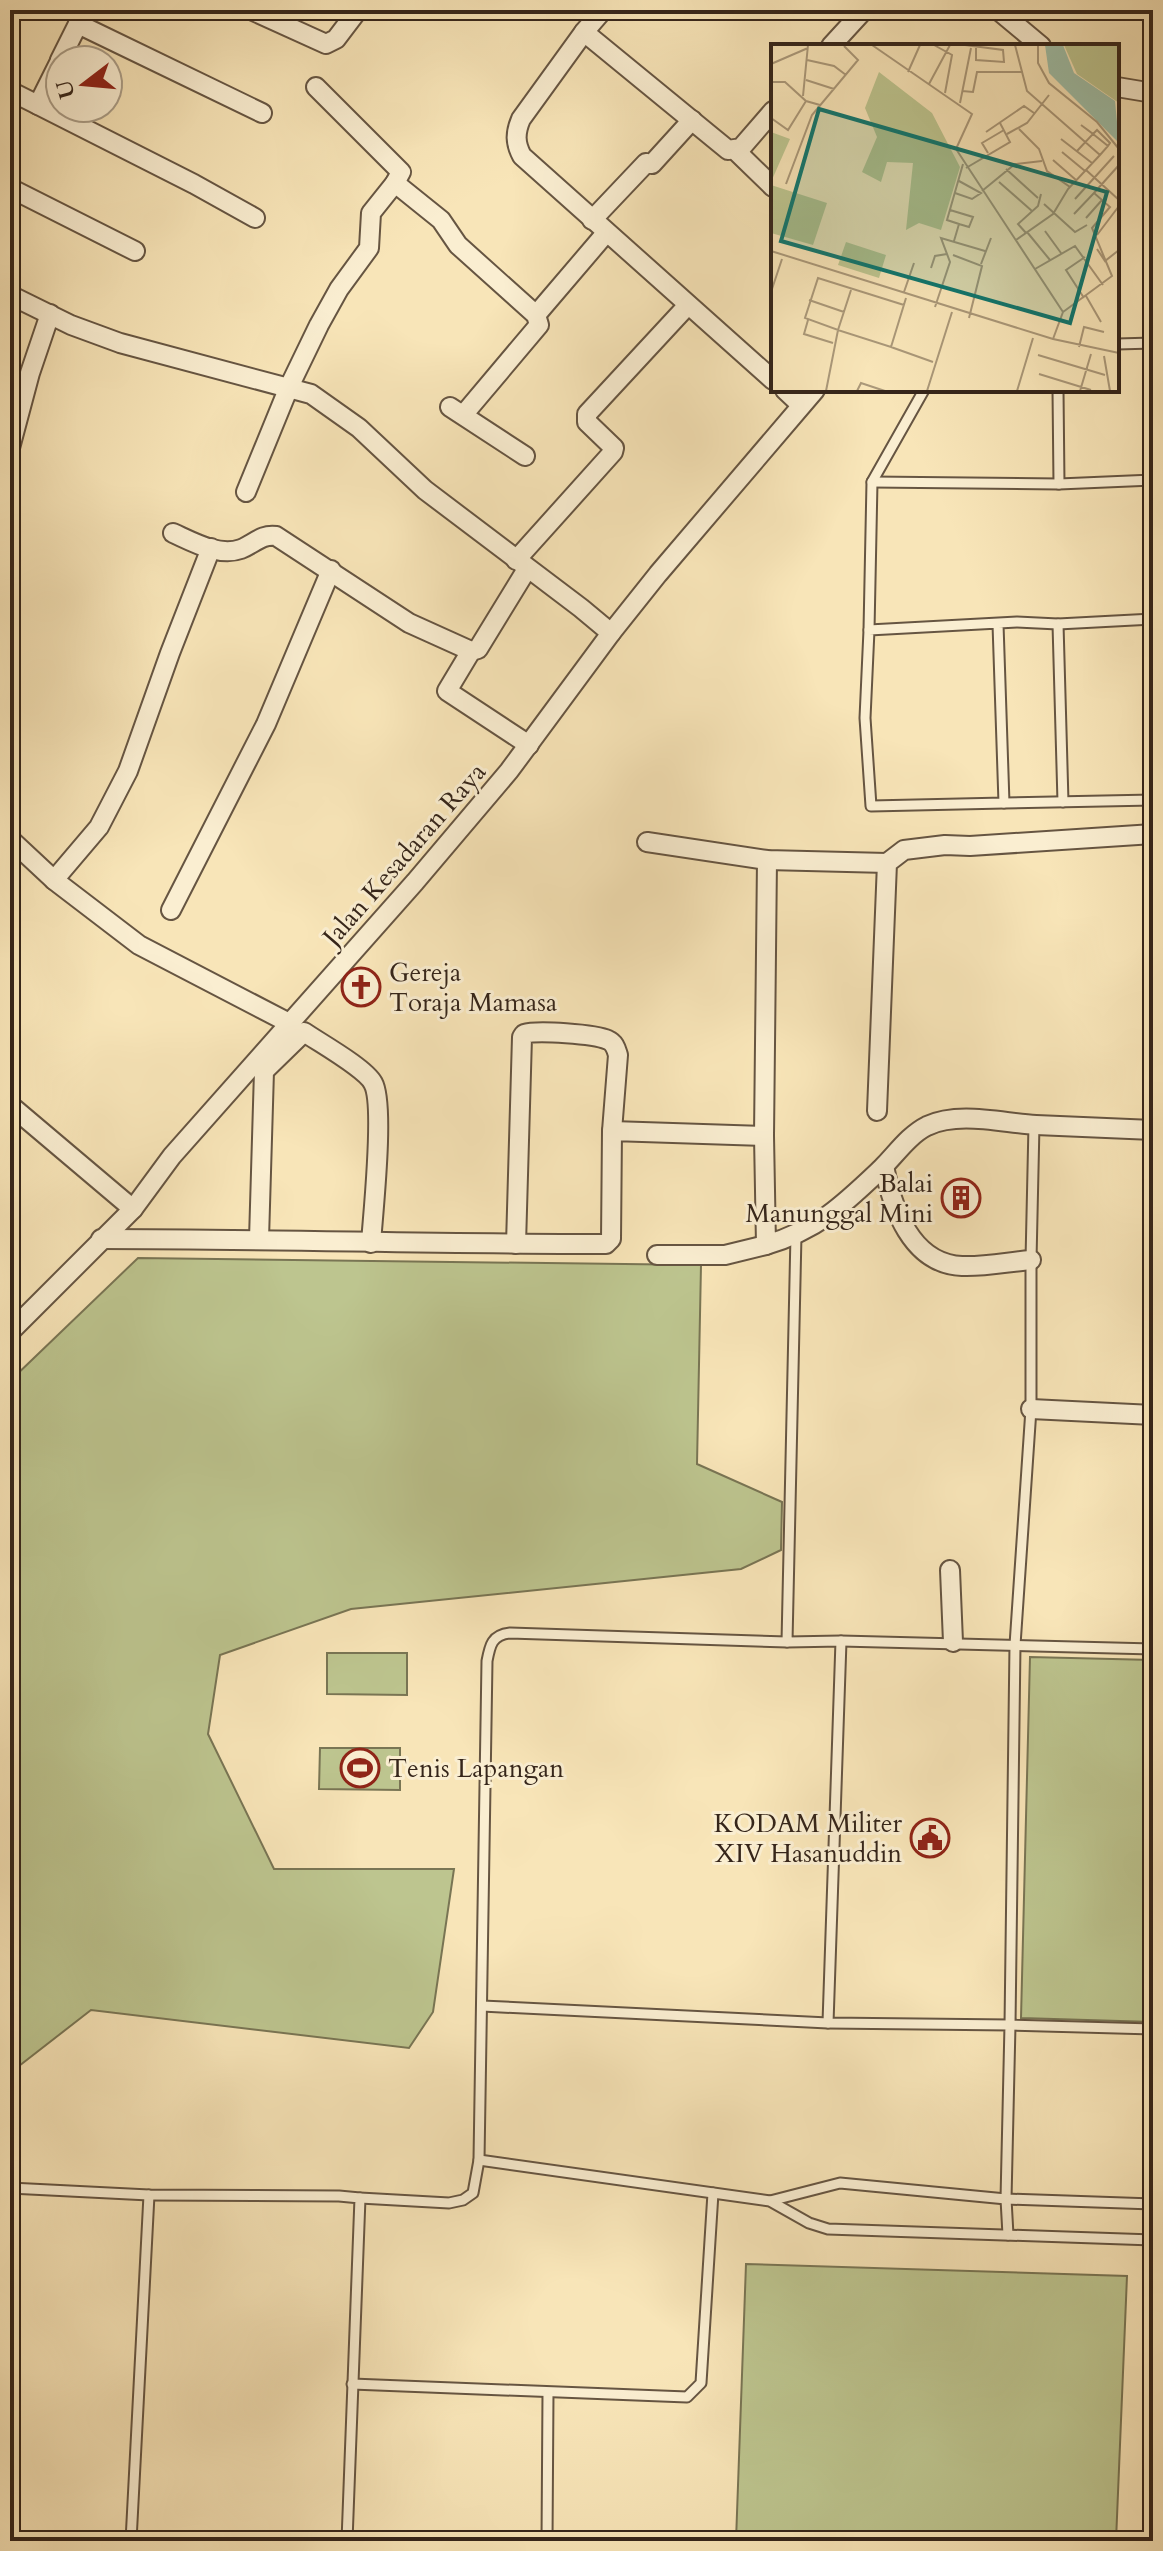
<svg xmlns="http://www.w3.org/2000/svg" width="1163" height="2551" viewBox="0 0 1163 2551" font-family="Cardo,serif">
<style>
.green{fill:#bdc58f;stroke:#797554;stroke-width:2}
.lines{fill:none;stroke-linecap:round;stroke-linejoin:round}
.lane-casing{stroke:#665542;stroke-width:13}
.street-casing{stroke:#665542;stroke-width:22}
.path{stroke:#35251a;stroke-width:4;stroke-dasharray:2 4;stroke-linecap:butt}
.lane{stroke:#faeed1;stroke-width:9}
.street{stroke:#faeed1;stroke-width:18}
.labels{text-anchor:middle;stroke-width:6;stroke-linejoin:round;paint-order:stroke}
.street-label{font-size:26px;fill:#35251a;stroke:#faeed1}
.poi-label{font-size:26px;fill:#35251a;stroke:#faeed1;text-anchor:start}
.inset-road{fill:none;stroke:#aa9879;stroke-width:2}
.view{fill:#0f766e;fill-opacity:0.15;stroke:#0f766e;stroke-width:4}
.inset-edge{fill:none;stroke:#35251a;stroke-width:4}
</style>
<rect width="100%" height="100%" fill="#f8e5b8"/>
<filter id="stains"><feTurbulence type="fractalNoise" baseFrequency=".0025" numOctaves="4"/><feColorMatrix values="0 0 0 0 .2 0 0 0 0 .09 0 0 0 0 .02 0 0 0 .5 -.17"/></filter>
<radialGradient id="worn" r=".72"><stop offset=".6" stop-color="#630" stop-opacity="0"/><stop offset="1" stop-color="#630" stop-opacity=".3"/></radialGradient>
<g class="green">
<polygon points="138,1258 701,1265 697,1464 782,1502 781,1550 741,1569 351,1609 220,1655 208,1734 274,1869 454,1869 433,2012 409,2048 91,2010 10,2073 10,1381"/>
<polygon points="327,1653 407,1653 407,1695 327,1694"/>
<polygon points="1030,1657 1153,1660 1153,2022 1021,2018"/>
<polygon points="320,1748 400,1748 400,1790 319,1789"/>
<polygon points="746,2264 1127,2276 1116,2541 736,2541"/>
</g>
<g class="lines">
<defs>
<g id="lane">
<polyline points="1117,344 1153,343"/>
<polyline points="1058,390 1059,484"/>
<polyline points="872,482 1059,484 1153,480"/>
<polyline points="998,624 1004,803 871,806 865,718 869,630 1017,622 1058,624 1153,619"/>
<polyline points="1058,624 1063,802"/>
<polyline points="869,630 872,482 924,390"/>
<polyline points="1004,803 1153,800"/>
<polyline points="1034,1125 1031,1260 1031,1409 1015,1645 1010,2025 1153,2029"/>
<polyline points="796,1235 787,1642 841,1641 828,2023 1010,2025 1006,2199 1008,2235"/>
<polyline points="841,1641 1153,1649"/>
<polyline points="482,2006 828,2023"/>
<polyline points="479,2160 770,2201 809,2223 828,2229 1153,2240"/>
<polyline points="10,2188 149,2195 339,2196 360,2198 347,2541"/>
<path d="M360 2198 449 2203 463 2200 473 2193 479 2160 487 1661C490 1645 492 1635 510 1633L787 1642"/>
<polyline points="770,2201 840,2183 1006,2199 1153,2204"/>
<polyline points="352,2384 687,2397 701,2383 713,2193"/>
<polyline points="131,2541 149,2195"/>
<polyline points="547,2541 548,2393"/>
</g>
<g id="street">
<polyline points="251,10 326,44 336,39 358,10"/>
<path d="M603 10 584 32 521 119C515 133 515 143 522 156L773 380"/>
<polyline points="998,10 1041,46"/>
<polyline points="78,24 262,113"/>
<polyline points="584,32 728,150 741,148 773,111"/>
<polyline points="831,46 864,10"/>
<polyline points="60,60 85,10"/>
<polyline points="1117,87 1153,93"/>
<polyline points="10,91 38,105 60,61"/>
<polyline points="38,105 194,184 255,218"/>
<polyline points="735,150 773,187"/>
<polyline points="395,183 441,220 458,245 536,315 539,325 464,414"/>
<polyline points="10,188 135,251"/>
<polyline points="592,220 646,163 652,164 692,120"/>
<polyline points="10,295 71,325 120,343 311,394 359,428 425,490 581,608 611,633"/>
<polyline points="536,315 606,233"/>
<polyline points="785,390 801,405"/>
<polyline points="450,407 525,456"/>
<polyline points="10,448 30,373 50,314"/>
<polyline points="246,492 289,387 319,325 339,289 369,248 371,213 395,183 401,172 316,87"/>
<path d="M173 533C193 542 219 557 241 549 254 544 261 534 276 536L409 623 471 651 478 649 527 569"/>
<polyline points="516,560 613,452 614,448 587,422 587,414 688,305"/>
<polyline points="471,651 447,691 529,745"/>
<polyline points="10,839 54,880 139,945 291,1024"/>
<polyline points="647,842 767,860 887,863"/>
<path d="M767 860 764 1136 766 1245C819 1229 843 1205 882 1168 896 1154 909 1135 927 1126 959 1111 1002 1123 1036 1125 1075 1127 1114 1128 1153 1130"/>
<polyline points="54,880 99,827 128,771 170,653 211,548"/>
<polyline points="171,910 266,724 331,570"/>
<polyline points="10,1105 133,1209"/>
<polyline points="877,1111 887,863 904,850 945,845 970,846 1153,834"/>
<path d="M884 1166C892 1207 911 1264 962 1266 984 1267 1008 1262 1031 1260"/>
<path d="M101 1239C269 1239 437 1244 606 1244L611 1239 612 1131 764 1136"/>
<path d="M259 1239 264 1071 304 1032C320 1043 365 1068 373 1083 385 1104 373 1213 371 1243"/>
<path d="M516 1244 522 1037 524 1034C537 1030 595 1034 608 1040 615 1043 616 1049 618 1055L612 1131"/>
<polyline points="657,1255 725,1255 766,1245"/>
<polyline points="10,1332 133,1209 172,1156 415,882 509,771 611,633 658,574 815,390"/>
<polyline points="1031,1409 1153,1415"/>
<polyline points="950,1570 953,1642"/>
</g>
</defs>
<use href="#lane" class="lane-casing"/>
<use href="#street" class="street-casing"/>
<polyline class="path" points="10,951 17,957"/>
<use href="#lane" class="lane"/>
<use href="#street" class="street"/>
</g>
<defs>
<symbol id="church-ring" viewBox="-11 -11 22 22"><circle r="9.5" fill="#faeed1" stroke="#8f2418" stroke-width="1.5"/><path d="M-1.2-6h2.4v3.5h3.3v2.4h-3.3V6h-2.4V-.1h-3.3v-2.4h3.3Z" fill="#8f2418"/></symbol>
<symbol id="building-ring" viewBox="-11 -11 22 22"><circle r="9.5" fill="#faeed1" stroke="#8f2418" stroke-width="1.5"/><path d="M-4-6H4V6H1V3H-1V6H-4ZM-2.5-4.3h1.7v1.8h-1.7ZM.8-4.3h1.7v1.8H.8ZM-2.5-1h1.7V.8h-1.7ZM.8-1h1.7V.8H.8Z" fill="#8f2418"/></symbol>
<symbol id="stadium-ring" viewBox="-11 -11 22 22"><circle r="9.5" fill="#faeed1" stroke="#8f2418" stroke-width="1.5"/><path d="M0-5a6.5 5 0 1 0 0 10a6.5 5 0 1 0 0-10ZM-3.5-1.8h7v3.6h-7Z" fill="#8f2418"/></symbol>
<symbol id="civic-ring" viewBox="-11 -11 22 22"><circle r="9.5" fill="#faeed1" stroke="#8f2418" stroke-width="1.5"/><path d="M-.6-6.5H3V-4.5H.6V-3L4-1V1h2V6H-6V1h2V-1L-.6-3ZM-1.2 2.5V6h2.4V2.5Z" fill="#8f2418"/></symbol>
</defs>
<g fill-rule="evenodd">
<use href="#church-ring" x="339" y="965" width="44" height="44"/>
<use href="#building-ring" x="939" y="1176" width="44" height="44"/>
<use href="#stadium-ring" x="338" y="1746" width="44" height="44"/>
<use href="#civic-ring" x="908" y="1816" width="44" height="44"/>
</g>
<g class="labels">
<g class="street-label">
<text transform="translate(404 854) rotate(-49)" y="9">Jalan Kesadaran Raya</text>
</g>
<g class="poi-label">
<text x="389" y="981">Gereja<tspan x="389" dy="30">Toraja Mamasa</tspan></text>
<text x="933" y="1192" text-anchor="end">Balai<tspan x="933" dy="30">Manunggal Mini</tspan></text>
<text x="388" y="1777">Tenis Lapangan</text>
<text x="902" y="1832" text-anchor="end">KODAM Militer<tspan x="902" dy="30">XIV Hasanuddin</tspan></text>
</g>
</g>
<g transform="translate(771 44)">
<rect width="348" height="348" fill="#f8e5b8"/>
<path d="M108 28 161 69 189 123 170 186 148 179 135 186 142 119 116 118 110 138 91 128 106 93 94 64ZM0 141 56 159 42 201 0 189ZM75 198 115 211 108 234 67 221Z" fill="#bdc58f"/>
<path d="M293 1H348V59L306 30Z" fill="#bdc58f"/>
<path d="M0 88 19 95 0 138Z" fill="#bdc58f"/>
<path d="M274 1H292L303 29 344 57 348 99 278 29Z" fill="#9fc0a9"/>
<path class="inset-road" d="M101 1 201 70 185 105 292 268M163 1 181 11 174 49M194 1 232 6 233 18 205 16V4M244 1 256 47 329 111M267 1V19L278 39 326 78 348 105M36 16 63 22 75 31M0 20 37 4M137 28 149 1M35 36 63 45M0 38H14L35 57 49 61M158 40 179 1M191 47 202 48 206 28H252M32 52 37 1M189 59 200 4M0 74 17 86 35 57M248 85 268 105 276 127 299 143M215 88 253 62 263 69M236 90 256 79 278 51M290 95 321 119M306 107 322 90 310 81M291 108 314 127M217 109 211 99 233 86M282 116 305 136M195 124 239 98 229 79M235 125 267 154M315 126 348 156M228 138 261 167M15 140 41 71 87 16 73 2M211 147 244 120 271 117M184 149 201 155 210 149 188 137M304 155 343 112M273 160 304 188 316 181M179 166 202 173 198 183 188 180M303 170 323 149M315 174 331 156M274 187 290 209M256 188 279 216M255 189 247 180 267 162 270 150M326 191 348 162M245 196 282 170 297 145 329 111 337 102 339 99 326 86 322 90 337 102M183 197 188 180 176 176 192 120M326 205 334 217 348 206M0 207 282 295 348 309M182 211 211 222 198 274M210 220 220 194M160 224 164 212 176 210M264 225 304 202 332 241M80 246 67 286 34 274 47 234 133 261M0 248 11 215M133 248 143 219M315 252 330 278M313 254 295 226 314 213M38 256 73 268M164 263 179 218 170 194 214 207M292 268 341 232 321 184 339 163 323 149 348 121M37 276 33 290 62 299M282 295 292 268M120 303 162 318M308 303 313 283 333 288M267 311 334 331M333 312 339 347M268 330 320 346M55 347 67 286 120 303 135 254M86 347 90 339 114 347M156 347 181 268M246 347 262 294M309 347 320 310"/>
<path class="view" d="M48 65 336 148 299 279 10 197Z"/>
<rect width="348" height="348" class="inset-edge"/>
</g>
<rect width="1163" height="2551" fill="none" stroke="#f8e5b8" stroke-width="40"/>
<rect x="12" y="12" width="1139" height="2527" fill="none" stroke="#35251a" stroke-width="4"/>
<rect x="20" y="20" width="1123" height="2511" fill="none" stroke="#35251a" stroke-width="2"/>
<g transform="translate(84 84) rotate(254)"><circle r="38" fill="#faeed1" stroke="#ab9e88" stroke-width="2"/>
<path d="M0-6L14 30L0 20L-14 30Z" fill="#8f2418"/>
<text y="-12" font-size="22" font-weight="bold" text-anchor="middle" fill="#35251a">U</text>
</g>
<rect width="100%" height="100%" filter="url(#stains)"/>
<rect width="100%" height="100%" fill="url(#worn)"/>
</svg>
